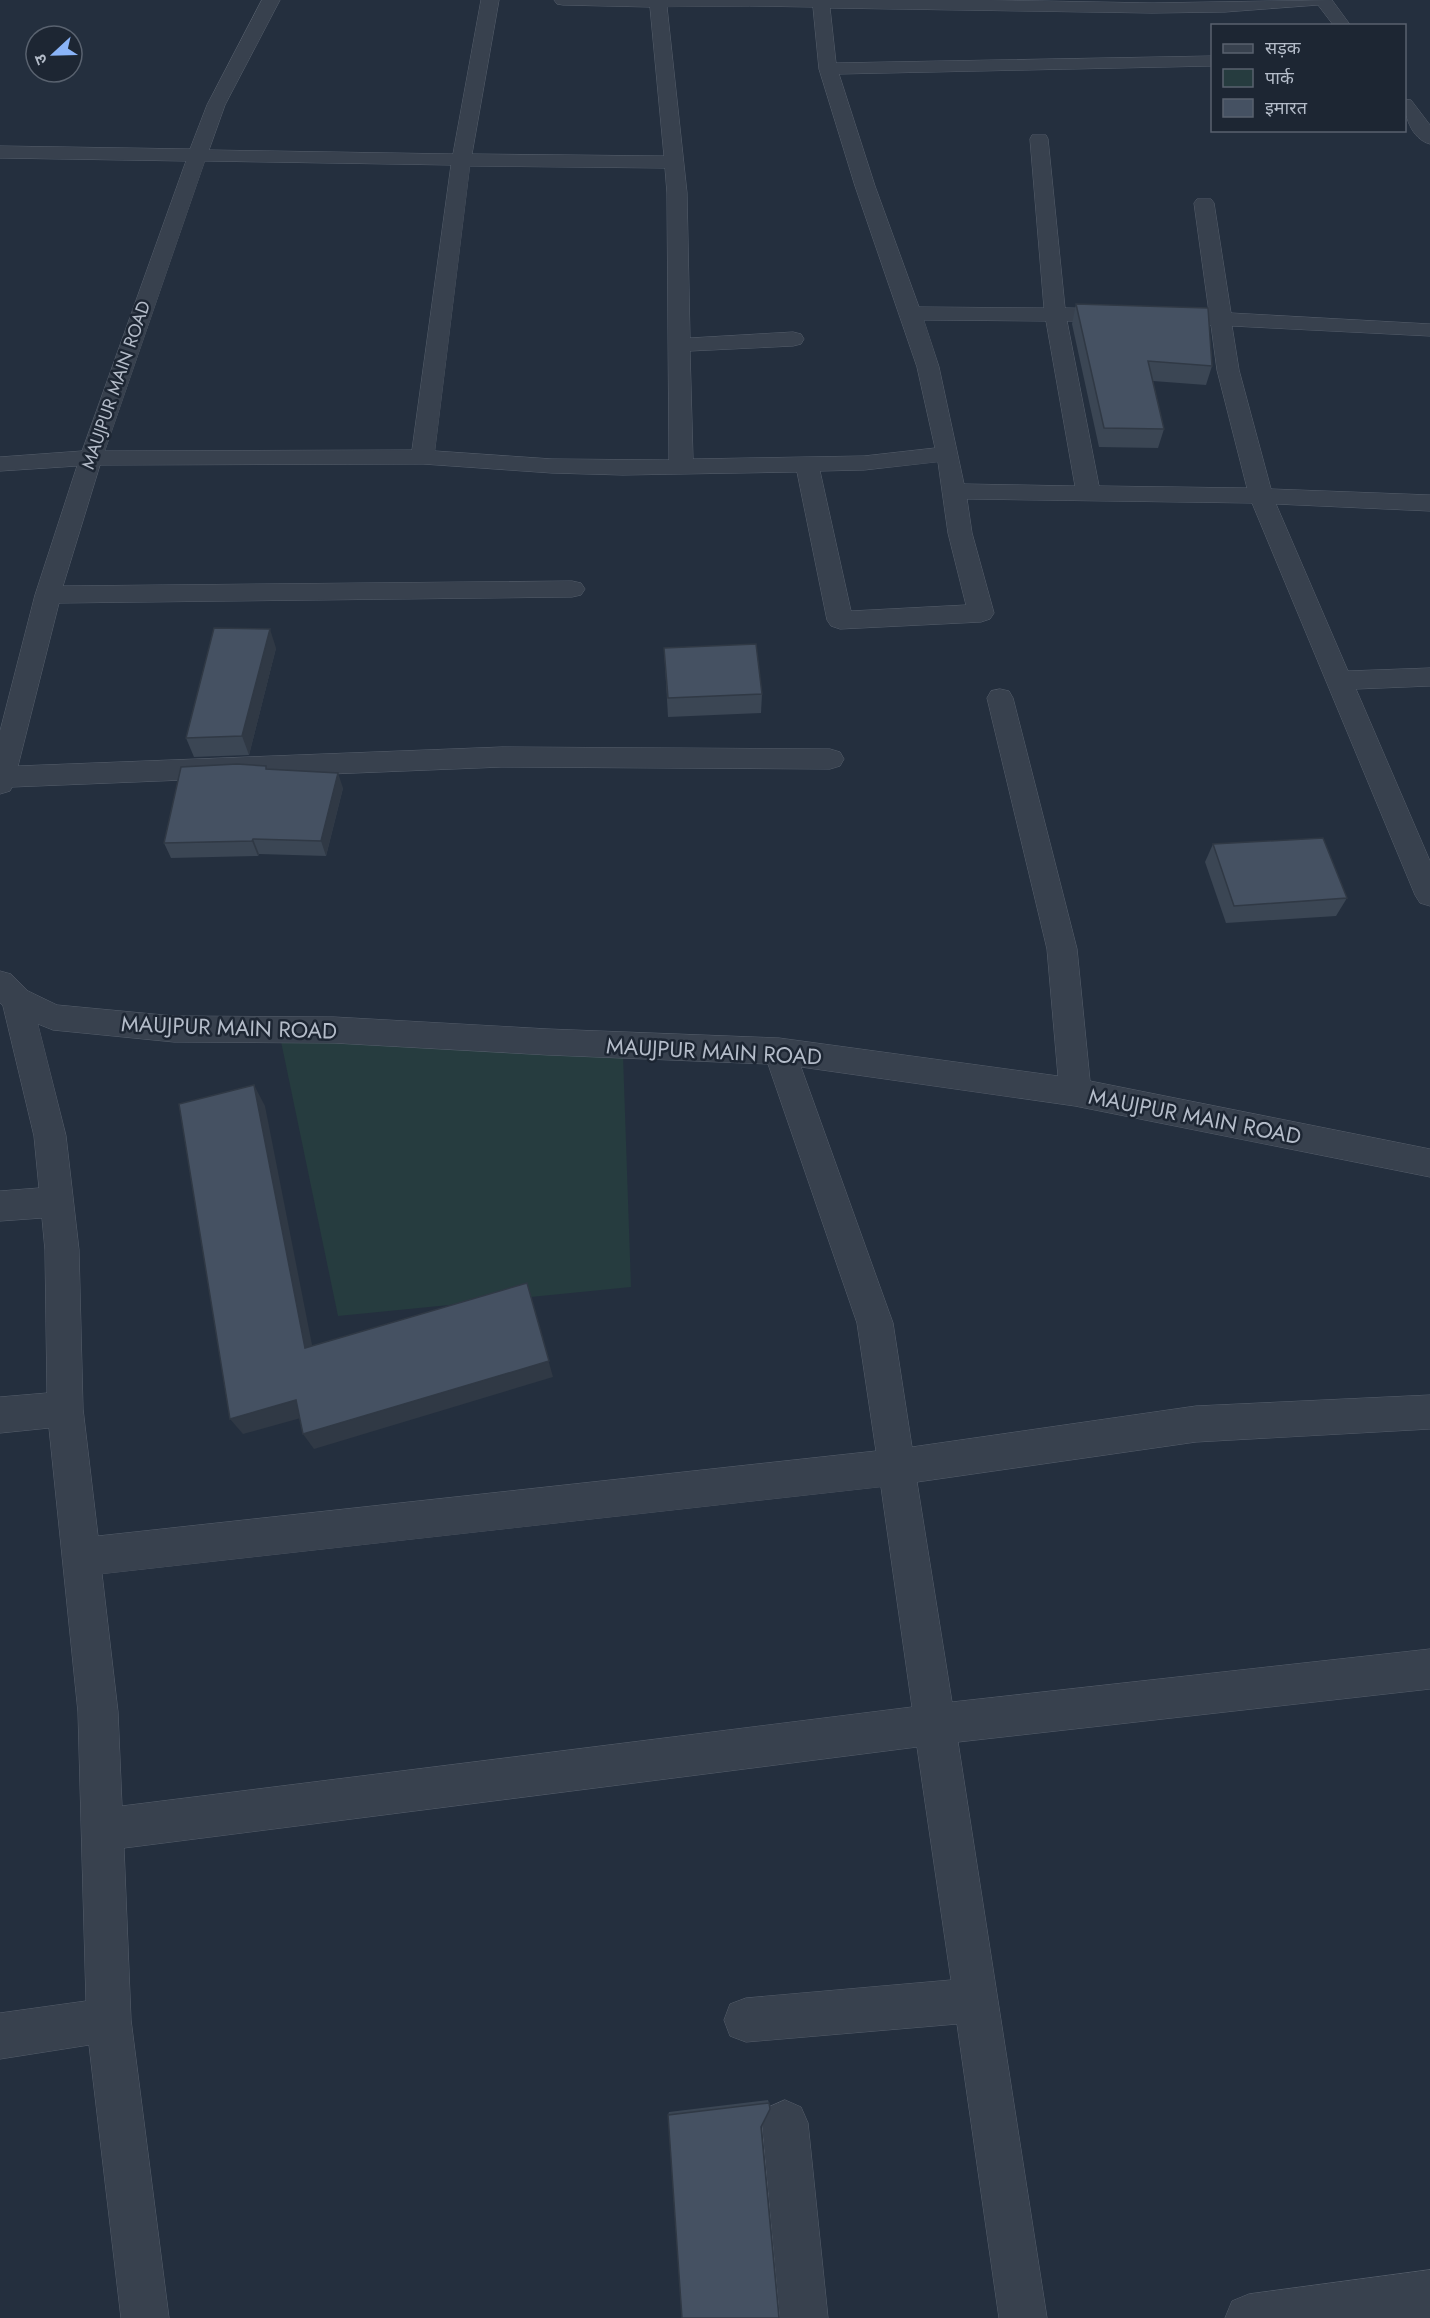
<svg xmlns="http://www.w3.org/2000/svg" width="1430" height="2318" viewBox="0 0 1430 2318" font-family="Jost,'Noto Sans Devanagari',sans-serif">
<style>
.green{fill:#263c3f}
.lines{fill:none;stroke-linecap:round;stroke-linejoin:round}
.minor-casing{stroke:#565f6c;stroke-width:1}
.minor{fill:#38414e;fill-rule:evenodd}
.wall{fill:#3b4654}
.shaded-wall{fill:#303945}
.building{fill:#455162;stroke:#303945;stroke-width:1.5}
.labels{text-anchor:middle;stroke-width:5;stroke-linejoin:round;paint-order:stroke}
.far-street-label{font-size:18px;fill:#b4bcc9;stroke:#1d2633}
.street-label{font-size:22px;fill:#b4bcc9;stroke:#1d2633}
</style>
<rect width="100%" height="100%" fill="#242f3e"/>
<polygon class="green" points="278,1027 623,1055 631,1287 338,1316"/>
<g class="lines">
<defs>
<g id="minor">
<path d="M262 0H280L225 105 209 150 453 154 481 0H499L472 154 664 156 650 7 563 5 557 4 554 0H988L1152 3 1332 0 1351 26H1334L1318 5 1225 12 1152 13 830 8 836 63 1212 56V66L839 74 875 186 919 307 1044 308 1030 139 1032 135H1046L1048 139 1065 308 1120 309 1128 310 1131 315 1128 320 1120 321H1067L1099 486 1247 488 1217 370 1211 325 1193 323 1190 318 1193 313 1209 312 1194 203 1197 199H1211L1214 203 1231 313 1430 324V336L1232 326 1239 370 1271 489 1430 495V511L1276 504 1348 671 1430 668V686L1356 689 1430 861V906L1420 903 1415 895 1252 503 967 499 972 533 994 613 990 619 981 622 840 629 831 626 827 620 797 472 623 475 552 473 423 464 100 465 63 586 572 581 581 583 585 589 581 595 572 597 59 603 18 766 502 747 830 749 840 752 844 759 840 766 830 769 502 767 12 787 10 791 0 794V731L35 595 77 466 0 471V457L82 451 186 161 0 158V146L190 149 207 105ZM750 6 813 7 819 69 855 186 917 367 935 448 864 456 693 459 690 351 793 346 801 344 804 339 801 334 793 332 690 338 687 193 667 7ZM205 161 451 165 412 450 105 451ZM470 166 665 168 667 193 669 460 552 459 435 451ZM924 320 1046 321 1075 486 964 484 939 367ZM938 462 948 533 966 605 851 611 820 471 864 470Z"/>
<path d="M1404 99 1411 100 1430 125V144C1411 139 1404 115 1404 99Z"/>
<path d="M1000 689 1009 691 1013 698 1077 949 1090 1081 1430 1149V1177L1075 1106 801 1067 893 1323 912 1447 1196 1406 1430 1395V1429L1196 1442 917 1482 952 1702 1430 1649V1689L958 1742 1047 2318H999L957 2024 746 2042 730 2036 724 2020 730 2004 746 1998 951 1980 917 1747 124 1848 131 2020 169 2318H121L89 2045 0 2059V2013L86 2001 78 1712 49 1428 0 1433V1397L47 1393 45 1250 42 1218 0 1221V1191L39 1188 34 1136 3 1006 0 1003V971L11 974 28 991 57 1005 174 1016 334 1017 548 1029 779 1038 1058 1076 1047 949 987 698 991 691ZM38 1024 53 1030 174 1042 334 1043 548 1055 768 1064 857 1323 876 1451 98 1536 83 1409 79 1250 66 1136ZM881 1487 912 1707 122 1806 118 1712 102 1574Z"/>
<polygon points="785,2100 801,2107 808,2123 828,2318 780,2318 762,2123 769,2107"/>
<polygon points="1430,2270 1430,2318 1225,2318 1232,2301 1249,2294"/>
</g>
</defs>
<use href="#minor" class="minor-casing"/>
<use href="#minor" class="minor"/>
</g>
<g class="wall">
<polygon points="1076,304 1212,366 1206,385 1153,381 1164,429 1158,448 1099,447 1072,324"/>
<polygon points="276,648 249,755 194,757 186,738"/>
<polygon points="664,648 762,694 761,713 668,717"/>
<polygon points="268,769 343,788 326,856 259,854 258,856 171,858 164,843"/>
<polygon points="1213,844 1347,898 1336,916 1226,923 1205,862"/>
<polygon points="768,2100 769,2103 761,2127 668,2115 669,2112"/>
</g>
<g class="shaded-wall">
<polygon points="270,629 276,648 249,755 242,736"/>
<polygon points="338,773 343,788 326,856 321,841"/>
<polygon points="253,839 259,854 258,856 252,841"/>
<polygon points="254,1085 265,1106 316,1365 305,1348"/>
<polygon points="527,1283 553,1377 314,1449 303,1434"/>
<polygon points="296,1400 308,1416 243,1434 230,1419"/>
</g>
<g class="building">
<polygon points="1076,304 1208,308 1212,366 1148,361 1164,429 1104,428"/>
<polygon points="214,628 270,629 242,736 186,738"/>
<polygon points="756,644 762,694 668,698 664,648"/>
<polygon points="237,764 266,766 266,769 338,773 321,841 253,839 252,841 164,843 181,767"/>
<polygon points="1323,838 1347,898 1234,906 1213,844"/>
<polygon points="254,1085 305,1348 527,1283 549,1361 303,1434 296,1400 230,1419 179,1104"/>
<polygon points="769,2103 770,2109 761,2127 779,2318 682,2318 668,2115"/>
</g>
<g class="labels">
<g class="far-street-label">
<text transform="translate(116 385) rotate(-71)" y="6">MAUJPUR MAIN ROAD</text>
</g>
<g class="street-label">
<text transform="translate(229 1027) rotate(2)" y="8">MAUJPUR MAIN ROAD</text>
<text transform="translate(714 1051) rotate(3)" y="8">MAUJPUR MAIN ROAD</text>
<text transform="translate(1195 1116) rotate(11)" y="8">MAUJPUR MAIN ROAD</text>
</g>
</g>
<rect x="1211" y="24" width="195" height="108" fill="#1d2633" stroke="#59626f" stroke-width="1.5"/>
<rect x="1223" y="44" width="30" height="9" fill="#38414e" stroke="#59626f" stroke-width="1.5"/>
<text x="1265" y="54" font-size="18" fill="#b4bcc9">सड़क</text>
<rect x="1223" y="69" width="30" height="18" fill="#263c3f" stroke="#59626f" stroke-width="1.5"/>
<text x="1265" y="84" font-size="18" fill="#b4bcc9">पार्क</text>
<rect x="1223" y="99" width="30" height="18" fill="#455162" stroke="#59626f" stroke-width="1.5"/>
<text x="1265" y="114" font-size="18" fill="#b4bcc9">इमारत</text>
<g transform="translate(54 54) rotate(248)"><circle r="28" fill="#1d2633" stroke="#59626f" stroke-width="1.5"/>
<path d="M0-4.5L10 22L0 15L-10 22Z" fill="#8ab4f8"/>
<text y="-9" font-size="16" font-weight="bold" text-anchor="middle" fill="#b4bcc9">उ</text>
</g>
</svg>
